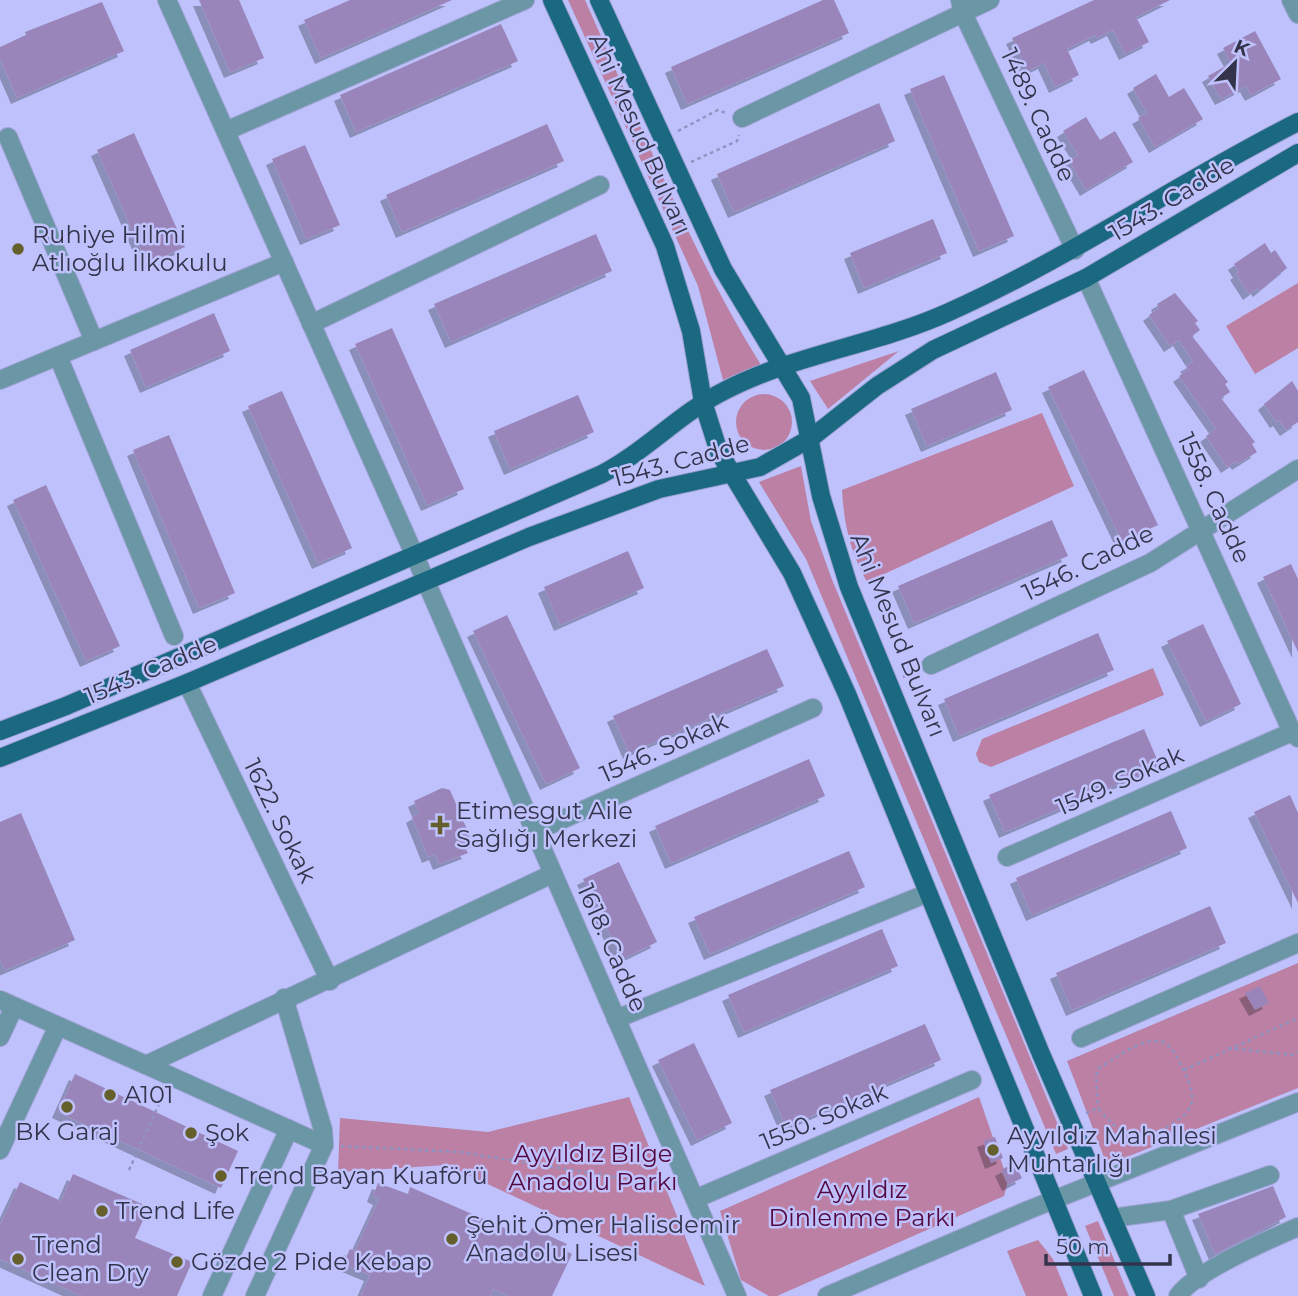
<svg xmlns="http://www.w3.org/2000/svg" width="1298" height="1296" viewBox="0 0 1298 1296" font-family="Montserrat,sans-serif">
<style>
.green{fill:#bb80a4}
.building{fill:#9a85ba;filter:url(#shadow)}
.lines{fill:none;stroke-linecap:round;stroke-linejoin:round}
.minor-casing{stroke:#9fa2d4;stroke-width:20}
.major-casing{stroke:#9fa2d4;stroke-width:20}
.path{stroke:#9193c2;stroke-width:2.5;stroke-dasharray:3.5 3.5;stroke-linecap:butt}
.minor{stroke:#6a96a6;stroke-width:18}
.major{stroke:#1b6980;stroke-width:18}
.poi-dot{fill:#655f2b;stroke:#bec1fb;stroke-width:2.5}
.labels{text-anchor:middle;stroke-width:5;stroke-linejoin:round;paint-order:stroke}
.street-label{font-size:24px;fill:#33344b;stroke:#bec1fb}
.poi-label{font-size:24px;fill:#33344b;stroke:#bec1fb;text-anchor:start}
.park-label{font-size:24px;fill:#53093f;stroke:#bec1fb}
</style>
<defs>
<filter id="shadow"><feDropShadow dx="-6" dy="6" stdDeviation="0" flood-color="#0004"/></filter>
</defs>
<rect width="100%" height="100%" fill="#bec1fb"/>
<g class="green">
<path d="M568 0H585C640 123 690 251 761 365L723 380 698 286Z"/>
<polygon points="1298,283 1298,348 1255,374 1226,326"/>
<polygon points="899,351 828,409 810,381"/>
<circle cx="764" cy="422" r="28"/>
<path d="M1042 413 1074 486 867 582C850 551 844 525 842 490Z"/>
<polygon points="801,466 811,521 831,577 1068,1149 1056,1154 806,559 759,482"/>
<polygon points="1153,668 1164,695 991,767 979,762 976,754 982,739"/>
<polygon points="1298,963 1298,1088 1107,1165 1067,1061"/>
<polygon points="629,1097 705,1286 447,1165 338,1172 340,1118 488,1132"/>
<polygon points="979,1097 1008,1181 1004,1196 777,1296 769,1296 741,1280 720,1211"/>
<polygon points="1098,1221 1129,1296 1114,1296 1085,1226"/>
<polygon points="1038,1240 1053,1259 1068,1296 1026,1296 1007,1251"/>
</g>
<g class="building">
<polygon points="199,0 239,0 264,58 230,72"/>
<polygon points="350,0 452,0 321,58 304,20"/>
<polygon points="823,0 834,0 849,33 687,104 671,67"/>
<polygon points="1094,0 1170,0 1136,17 1149,42 1125,54 1113,30 1097,38 1095,35 1067,49 1079,75 1055,87 1044,63 1028,71 1012,38"/>
<polygon points="102,2 124,51 17,98 0,59 0,47 26,35 25,32"/>
<polygon points="501,24 518,61 356,132 340,95"/>
<polygon points="1255,31 1281,79 1251,95 1246,86 1221,99 1208,76 1231,63 1223,48"/>
<polygon points="1156,74 1169,97 1184,88 1203,119 1155,147 1138,118 1147,113 1133,88"/>
<polygon points="944,75 1014,236 979,251 910,89"/>
<polygon points="879,103 895,141 734,212 717,174"/>
<polygon points="1086,117 1100,140 1115,131 1133,162 1086,190 1069,161 1078,155 1063,131"/>
<polygon points="547,124 564,161 402,232 386,195"/>
<polygon points="134,133 185,247 147,264 97,150"/>
<polygon points="305,145 340,225 306,239 272,159"/>
<polygon points="933,219 947,253 864,288 850,253"/>
<polygon points="596,234 612,271 451,342 434,304"/>
<polygon points="1265,243 1271,253 1275,250 1287,268 1259,291 1257,288 1249,294 1236,274 1239,272 1234,264"/>
<polygon points="1175,293 1198,321 1195,323 1200,330 1192,336 1228,382 1225,384 1230,392 1221,398 1255,442 1252,444 1257,452 1238,464 1236,461 1227,467 1206,436 1216,429 1179,376 1189,369 1186,366 1193,362 1179,340 1170,346 1149,315 1159,308 1157,304"/>
<polygon points="214,313 230,351 146,387 130,350"/>
<polygon points="392,328 464,489 427,505 355,344"/>
<polygon points="1084,370 1158,525 1122,542 1048,387"/>
<polygon points="996,372 1012,410 927,446 911,409"/>
<polygon points="1292,381 1298,391 1298,422 1286,430 1279,420 1276,422 1264,404"/>
<polygon points="282,391 352,548 318,563 248,406"/>
<polygon points="578,395 594,432 510,469 494,431"/>
<polygon points="169,435 235,593 199,608 133,450"/>
<polygon points="46,485 120,646 86,661 13,500"/>
<polygon points="1052,520 1068,556 914,623 898,586"/>
<polygon points="628,551 644,588 560,625 544,587"/>
<polygon points="1291,564 1298,579 1298,652 1263,577"/>
<polygon points="507,615 580,768 546,784 473,631"/>
<polygon points="1203,624 1241,704 1206,721 1167,641"/>
<polygon points="1098,633 1114,670 959,736 944,699"/>
<polygon points="767,649 784,686 629,753 613,716"/>
<polygon points="1144,729 1160,766 1005,832 989,795"/>
<polygon points="809,759 825,796 671,863 655,826"/>
<polygon points="442,788 450,790 469,834 471,847 466,850 468,853 439,864 435,854 428,857 412,817 419,813 414,801"/>
<polygon points="1290,795 1298,813 1298,903 1254,812"/>
<polygon points="1171,811 1187,848 1032,915 1016,878"/>
<polygon points="21,813 75,940 5,970 0,959 0,822"/>
<polygon points="849,851 865,887 710,954 694,917"/>
<polygon points="619,862 657,942 622,959 583,879"/>
<polygon points="1210,906 1226,943 1072,1010 1056,973"/>
<polygon points="882,929 898,966 744,1032 728,995"/>
<polygon points="1260,986 1269,1003 1255,1010 1245,993"/>
<polygon points="925,1024 941,1060 786,1127 770,1090"/>
<polygon points="694,1043 732,1123 697,1140 658,1060"/>
<polygon points="75,1074 238,1151 221,1188 58,1112"/>
<polygon points="995,1137 1003,1158 991,1163 983,1141"/>
<polygon points="1014,1163 1022,1178 1008,1185 1001,1170"/>
<polygon points="73,1174 149,1207 135,1238 192,1262 177,1296 82,1296 0,1259 0,1225 20,1182 61,1201"/>
<polygon points="378,1183 408,1194 410,1187 518,1234 521,1229 530,1233 532,1228 567,1244 564,1250 572,1254 552,1296 509,1296 493,1289 490,1296 361,1296 370,1275 343,1264 350,1249 355,1251 379,1199 373,1196"/>
<polygon points="1273,1186 1286,1217 1215,1254 1198,1214"/>
</g>
<g class="lines">
<defs>
<g id="minor">
<polyline points="167,0 414,554 737,1296"/>
<polyline points="960,0 963,13 1075,250"/>
<polyline points="1291,0 1298,14"/>
<polyline points="742,118 990,0"/>
<polyline points="226,131 525,0"/>
<polyline points="8,137 94,341"/>
<polyline points="1086,278 1292,732 1298,738"/>
<polyline points="311,324 600,185"/>
<polyline points="58,356 174,636"/>
<polyline points="0,380 284,262"/>
<polyline points="931,665 1150,563 1298,469"/>
<polyline points="187,683 330,981"/>
<polyline points="534,832 813,708"/>
<polyline points="1007,857 1292,732"/>
<polyline points="0,1000 146,1065 552,874"/>
<polyline points="616,1019 928,893"/>
<polyline points="0,1037 14,1007"/>
<polyline points="1081,1038 1298,943"/>
<polyline points="146,1065 324,1145"/>
<polyline points="0,1150 58,1026"/>
<polyline points="695,1199 972,1080"/>
<polyline points="1171,1210 1199,1279"/>
<polyline points="1112,1218 1171,1210 1270,1175"/>
<polyline points="212,1296 289,1129"/>
<polyline points="255,1296 324,1145 323,1130 284,998"/>
<polyline points="827,1296 1026,1211 1298,1102"/>
<path d="M1178 1296C1194 1272 1270 1239 1298 1227"/>
</g>
<g id="major">
<polyline points="552,0 665,246 691,331 703,402 719,452 792,573 847,694 1093,1296"/>
<polyline points="599,0 723,269 801,398 821,496 849,587 1041,1054 1146,1296"/>
<path d="M0 731 66 706 602 474C646 451 680 413 724 391 795 354 876 345 949 312 1070 258 1179 182 1298 122"/>
<polyline points="0,758 187,683 529,537 659,489 760,467 811,438 877,386 933,350 1086,278 1298,153"/>
</g>
</defs>
<use href="#minor" class="minor-casing"/>
<use href="#major" class="major-casing"/>
<g class="path">
<polyline points="678,131 718,110 726,113"/>
<polyline points="691,162 737,141 739,135"/>
<polyline points="903,677 916,671"/>
<polyline points="1228,1048 1292,1055 1298,1052"/>
<polyline points="1184,1070 1298,1018"/>
<path d="M1086 1113 1098 1108C1117 1133 1138 1142 1167 1127 1202 1108 1195 1093 1179 1061 1174 1052 1169 1041 1157 1041 1139 1040 1114 1059 1099 1068L1096 1076 1098 1108"/>
<polyline points="341,1146 460,1152 671,1186"/>
<polyline points="129,1170 164,1093"/>
</g>
<use href="#minor" class="minor"/>
<use href="#major" class="major"/>
</g>
<g class="poi-dot">
<circle cx="18" cy="249" r="7"/>
<path d="M436.5 814.5h7v7h7v7h-7v7h-7v-7h-7v-7h7z"/>
<circle cx="110" cy="1095" r="7"/>
<circle cx="67" cy="1107" r="7"/>
<circle cx="191" cy="1133" r="7"/>
<circle cx="993" cy="1150" r="7"/>
<circle cx="221" cy="1176" r="7"/>
<circle cx="102" cy="1211" r="7"/>
<circle cx="452" cy="1239" r="7"/>
<circle cx="18" cy="1259" r="7"/>
<circle cx="177" cy="1262" r="7"/>
</g>
<g class="labels">
<g class="street-label">
<text transform="translate(1038 115) rotate(65)" y="8">1489. Cadde</text>
<text transform="translate(640 134) rotate(66)" y="8">Ahi Mesud Bulvarı</text>
<text transform="translate(1172 199) rotate(-31)" y="8">1543. Cadde</text>
<text transform="translate(681 461) rotate(-15)" y="8">1543. Cadde</text>
<text transform="translate(1214 498) rotate(65)" y="8">1558. Cadde</text>
<text transform="translate(1088 563) rotate(-26)" y="8">1546. Cadde</text>
<text transform="translate(898 635) rotate(68)" y="8">Ahi Mesud Bulvarı</text>
<text transform="translate(151 670) rotate(-23)" y="8">1543. Cadde</text>
<text transform="translate(664 748) rotate(-24)" y="8">1546. Sokak</text>
<text transform="translate(1120 781) rotate(-24)" y="8">1549. Sokak</text>
<text transform="translate(280 821) rotate(64)" y="8">1622. Sokak</text>
<text transform="translate(612 948) rotate(66)" y="8">1618. Cadde</text>
<text transform="translate(824 1117) rotate(-23)" y="8">1550. Sokak</text>
</g>
<g class="poi-label">
<text x="32" y="243">Ruhiye Hilmi<tspan x="32" dy="28">Atlıoğlu İlkokulu</tspan></text>
<text x="456" y="819">Etimesgut Aile<tspan x="456" dy="28">Sağlığı Merkezi</tspan></text>
<text x="124" y="1103">A101</text>
<text x="67" y="1140" text-anchor="middle">BK Garaj</text>
<text x="205" y="1141">Şok</text>
<text x="1007" y="1144">Ayyıldız Mahallesi<tspan x="1007" dy="28">Muhtarlığı</tspan></text>
<text x="235" y="1184">Trend Bayan Kuaförü</text>
<text x="116" y="1219">Trend Life</text>
<text x="466" y="1233">Şehit Ömer Halisdemir<tspan x="466" dy="28">Anadolu Lisesi</tspan></text>
<text x="32" y="1253">Trend<tspan x="32" dy="28">Clean Dry</tspan></text>
<text x="191" y="1270">Gözde 2 Pide Kebap</text>
</g>
<g class="park-label">
<text x="593" y="1162">Ayyıldız Bilge<tspan x="593" dy="28">Anadolu Parkı</tspan></text>
<text x="862" y="1198">Ayyıldız<tspan x="862" dy="28">Dinlenme Parkı</tspan></text>
</g>
</g>
<g transform="translate(1235 63) rotate(24)" stroke="#bec1fb" stroke-width="5" paint-order="stroke">
<path d="M0-5L12 26L0 18L-12 26Z" fill="#33344b"/>
<text y="-10" font-size="19" font-weight="bold" text-anchor="middle" fill="#33344b">K</text>
</g>
<path d="M1046 1254v10h124v-10" fill="none" stroke="#33344b" stroke-width="3.5"/>
<text x="1056" y="1254" font-size="21" fill="#33344b" stroke="#bec1fb" stroke-width="5" paint-order="stroke">50 m</text>
</svg>
